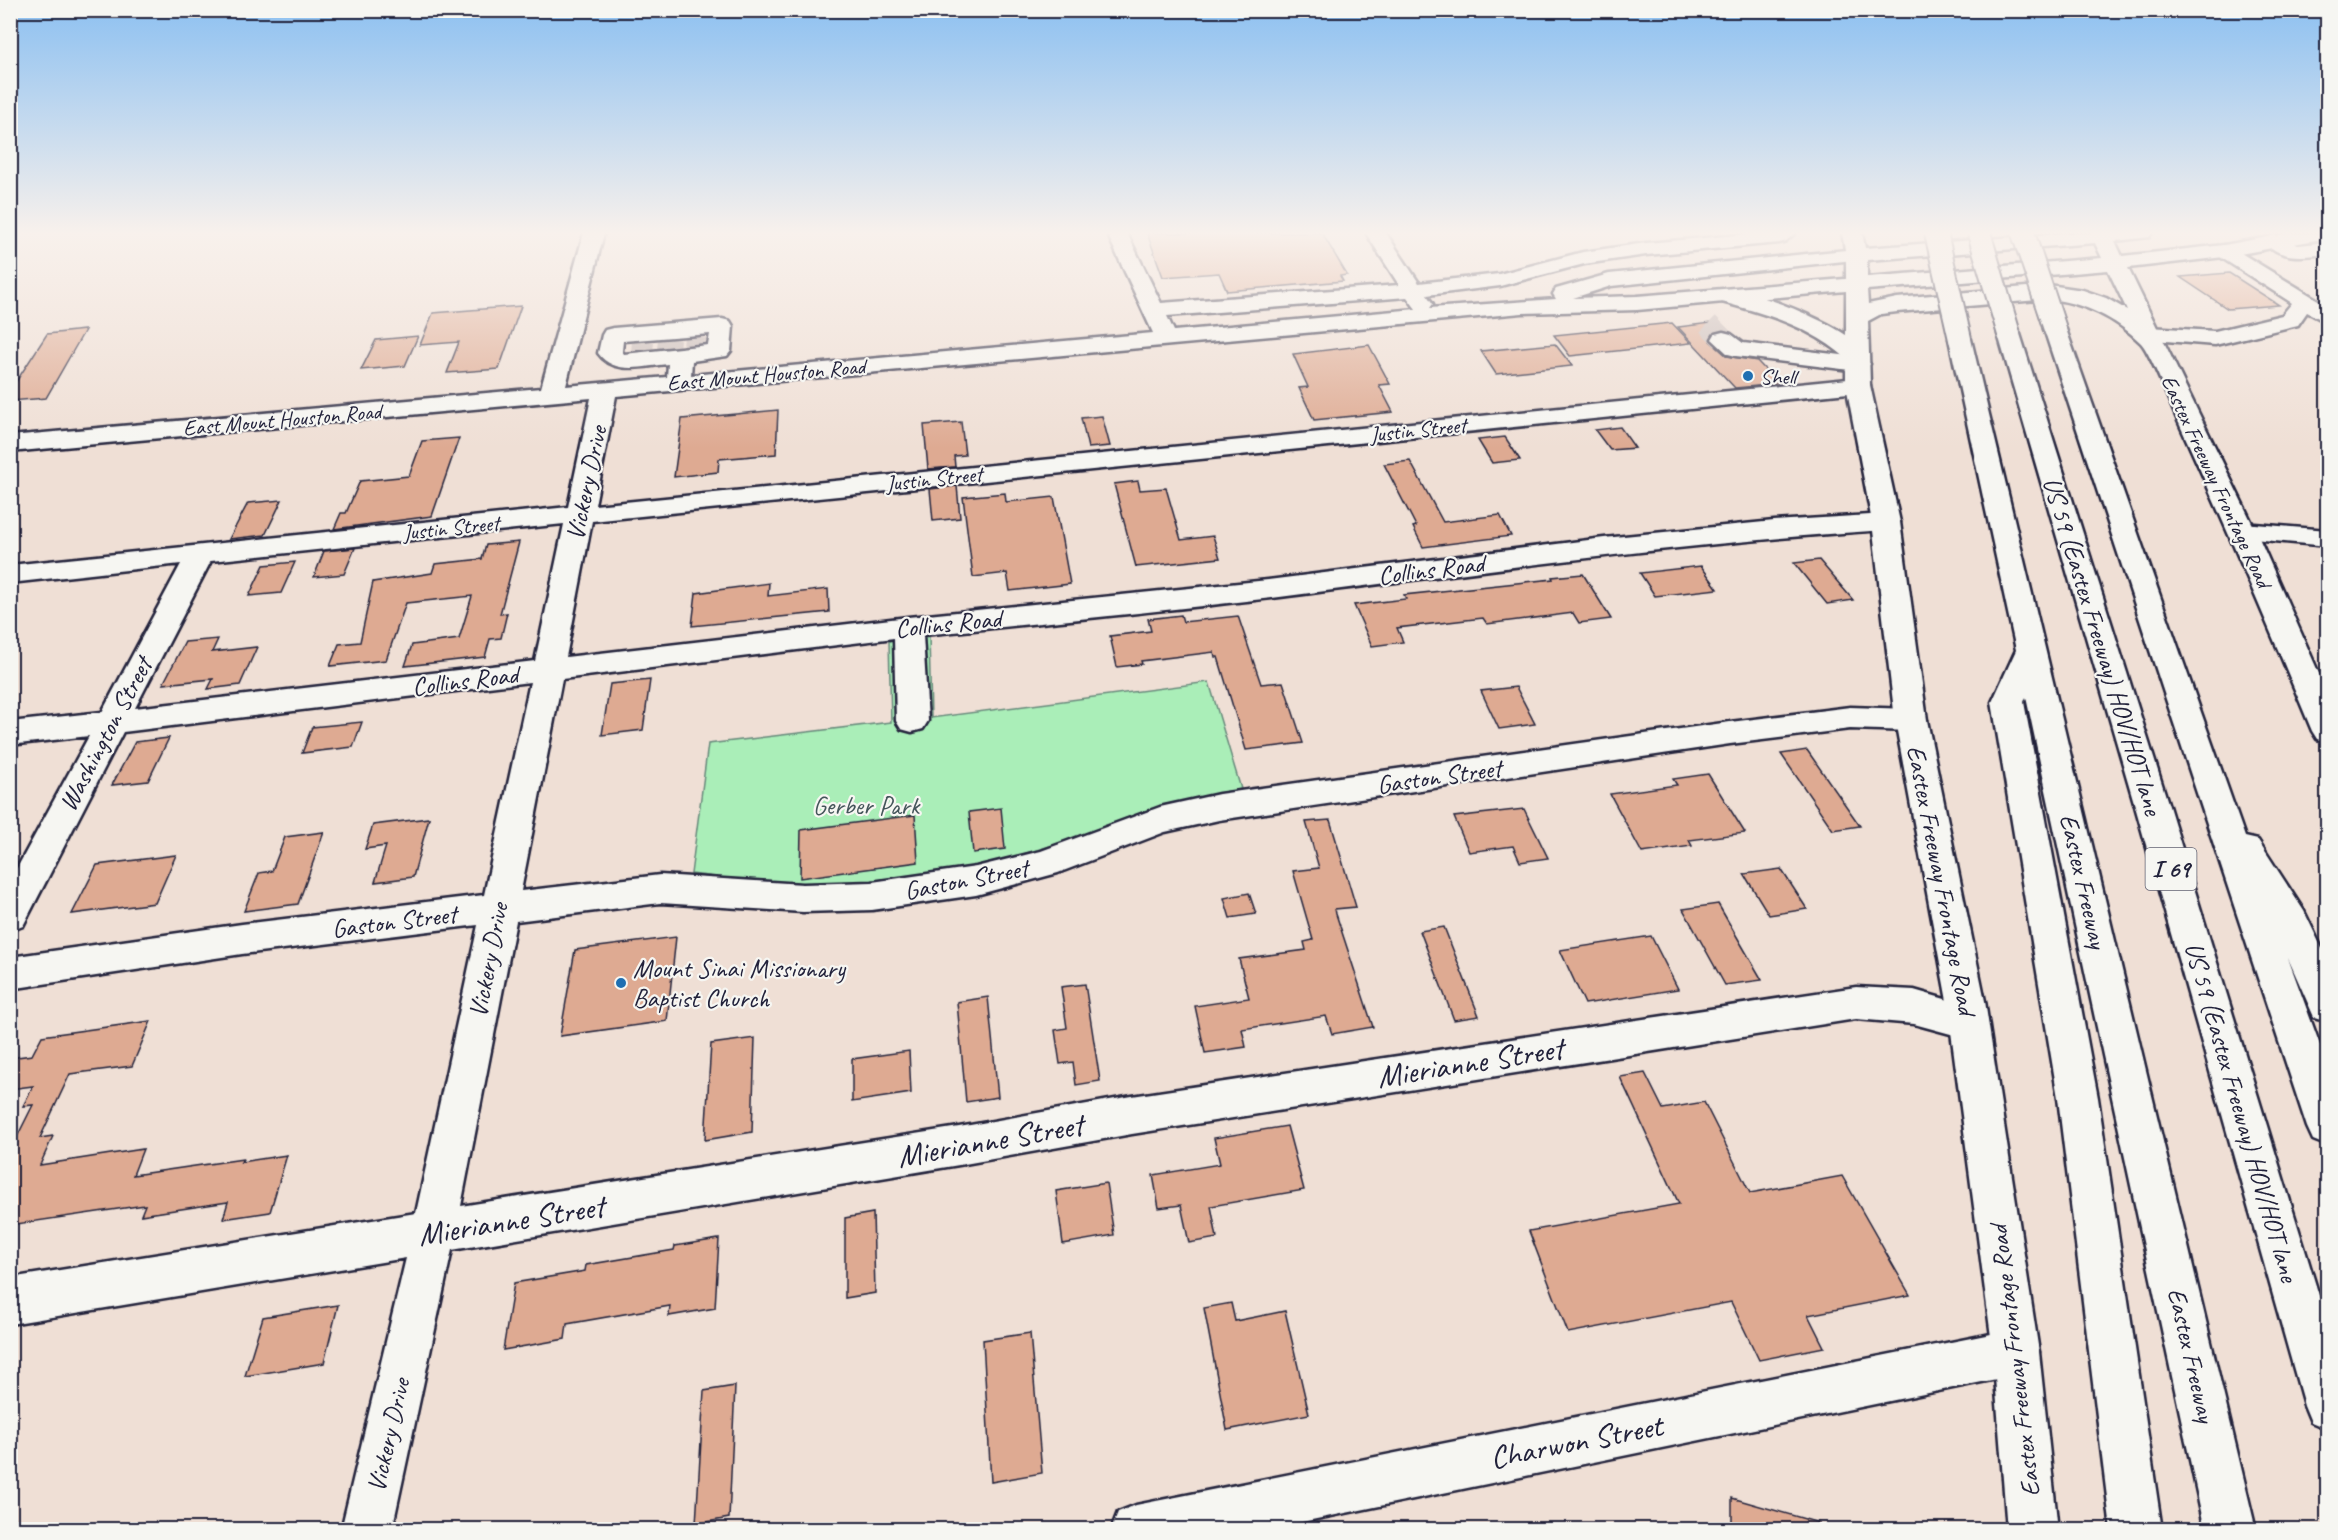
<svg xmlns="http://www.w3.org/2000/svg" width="2338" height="1540" viewBox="0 0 2338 1540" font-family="Caveat,sans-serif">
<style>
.green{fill:#aaeeb8;stroke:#66887a;stroke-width:1.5}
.building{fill:#deaa92;stroke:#22223b;stroke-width:1.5}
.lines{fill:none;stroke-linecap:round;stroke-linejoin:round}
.minor-tunnel{stroke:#c6b9b6;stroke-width:22;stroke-dasharray:22 11;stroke-linecap:butt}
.minor-casing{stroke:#22223b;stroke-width:5}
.major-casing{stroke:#22223b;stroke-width:5}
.highway-casing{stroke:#22223b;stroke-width:5}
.minor{fill:#f6f6f2;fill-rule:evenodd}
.major{fill:#f6f6f2;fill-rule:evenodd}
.highway{fill:#f6f6f2;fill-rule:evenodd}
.highway-bridge-casing{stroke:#22223b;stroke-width:26;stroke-linecap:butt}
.highway-bridge{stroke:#f6f6f2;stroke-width:22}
.poi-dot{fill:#1f6fb2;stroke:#f6f6f2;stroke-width:2}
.labels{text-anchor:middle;stroke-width:4.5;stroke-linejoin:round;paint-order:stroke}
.far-street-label{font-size:22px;fill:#22223b;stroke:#f6f6f2}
.far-poi-label{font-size:22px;fill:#22223b;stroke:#f6f6f2;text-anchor:start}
.shield{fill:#f6f6f2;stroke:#626272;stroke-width:1.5}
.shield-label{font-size:24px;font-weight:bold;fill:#22223b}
.street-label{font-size:26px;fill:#22223b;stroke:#f6f6f2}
.park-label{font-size:26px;fill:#44555a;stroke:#f6f6f2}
.poi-label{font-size:26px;fill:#22223b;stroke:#f6f6f2;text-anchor:start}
.near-street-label{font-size:32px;fill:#22223b;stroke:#f6f6f2}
</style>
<rect width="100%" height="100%" fill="#efdfd5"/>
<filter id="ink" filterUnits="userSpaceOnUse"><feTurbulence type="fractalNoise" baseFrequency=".0167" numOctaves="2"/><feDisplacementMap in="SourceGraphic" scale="12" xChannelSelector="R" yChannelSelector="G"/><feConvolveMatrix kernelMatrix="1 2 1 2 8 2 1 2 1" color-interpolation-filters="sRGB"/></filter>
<g filter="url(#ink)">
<polygon class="green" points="929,635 931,718 1209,682 1241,789 1163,805 1060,843 980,867 873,884 802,887 691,874 708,744 891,722 889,641"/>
<g class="building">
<polygon points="1147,233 1322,233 1347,275 1340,276 1343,281 1227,291 1219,273 1163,277"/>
<polygon points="2229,273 2279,305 2228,309 2180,277"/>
<polygon points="521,306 499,369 447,373 459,342 420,345 433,313"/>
<polygon points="1719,322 1727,331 1714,332 1710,341 1727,356 1757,361 1779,384 1735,388 1678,327"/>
<polygon points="1672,323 1691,343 1570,356 1554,335"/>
<polygon points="85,330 46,398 10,401 10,391 47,334"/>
<polygon points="418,336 405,366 361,370 376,340"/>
<polygon points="1555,344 1572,366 1496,374 1481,351"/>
<polygon points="1369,345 1390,384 1379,385 1393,412 1314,420 1299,388 1308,387 1293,354"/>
<polygon points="778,410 776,454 719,459 718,472 674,477 682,419"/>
<polygon points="1102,416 1110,446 1088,448 1081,418"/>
<polygon points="961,422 965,455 954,456 955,467 928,469 924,425"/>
<polygon points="1620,427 1635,448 1610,450 1595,430"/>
<polygon points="1505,437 1520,460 1492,463 1478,440"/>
<polygon points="459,438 432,516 334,529 341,513 346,513 360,481 409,476 422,441"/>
<polygon points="1410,461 1443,522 1500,515 1511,536 1423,547 1413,527 1416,526 1384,464"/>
<polygon points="1138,481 1140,490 1166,488 1181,540 1213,536 1220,558 1136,567 1114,484"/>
<polygon points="957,486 960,518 933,521 930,489"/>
<polygon points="1005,493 1006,502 1054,497 1070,584 1010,591 1007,573 973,577 963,497"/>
<polygon points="282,500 265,535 229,539 248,503"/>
<polygon points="519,542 500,614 507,613 501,638 490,639 485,657 405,666 412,645 459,639 472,596 406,603 386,660 330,666 339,644 360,642 373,582 432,573 435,564 482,559 486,545"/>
<polygon points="355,548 344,574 314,577 324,551"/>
<polygon points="1819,560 1853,600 1827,604 1794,563"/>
<polygon points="295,562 281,593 249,596 264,565"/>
<polygon points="1701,566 1718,589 1655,596 1640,573"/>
<polygon points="1583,574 1611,619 1579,623 1573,613 1487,624 1483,618 1397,628 1403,642 1372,646 1354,605 1406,599 1404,595 1553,579 1552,577"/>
<polygon points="769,583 768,596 828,589 829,612 692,626 696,593"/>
<polygon points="1181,615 1183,622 1238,616 1261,684 1283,682 1303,743 1246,750 1218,657 1215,657 1214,652 1141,661 1142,664 1117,667 1110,636 1151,631 1148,619"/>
<polygon points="218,639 212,652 257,647 240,685 208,689 213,679 163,684 185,642"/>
<polygon points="650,680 643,730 602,735 610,684"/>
<polygon points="1516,687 1535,724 1499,729 1481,691"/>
<polygon points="362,722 353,747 302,753 312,727"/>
<polygon points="169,738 148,781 112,785 135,742"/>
<polygon points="1807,750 1860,826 1833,830 1781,754"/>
<polygon points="1708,774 1745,833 1689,840 1692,846 1642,853 1610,794 1677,785 1673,779"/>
<polygon points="1001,808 1005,849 973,853 969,812"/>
<polygon points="1524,809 1548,858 1520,862 1513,846 1469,852 1454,817"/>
<polygon points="915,815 918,862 800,878 801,830"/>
<polygon points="429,818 413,877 375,882 386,846 365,849 373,825"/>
<polygon points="1330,820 1356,907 1335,909 1336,914 1373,1027 1332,1034 1326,1016 1242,1029 1246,1047 1205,1053 1195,1006 1249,998 1239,959 1306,950 1304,942 1313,940 1293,871 1319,868 1306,822"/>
<polygon points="324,832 298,904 244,911 259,873 272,871 285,837"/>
<polygon points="176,855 155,903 72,914 97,865"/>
<polygon points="1781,869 1807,909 1769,915 1744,874"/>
<polygon points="1249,893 1256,914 1230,918 1224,898"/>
<polygon points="1718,904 1762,980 1725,985 1683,909"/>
<polygon points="1444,927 1479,1016 1454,1020 1420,931"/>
<polygon points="1651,936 1678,989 1585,1004 1560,950"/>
<polygon points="676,937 667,1021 560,1036 575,950"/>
<polygon points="1085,984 1100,1081 1076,1085 1073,1062 1060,1064 1055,1030 1067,1028 1061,987"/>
<polygon points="988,997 998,1097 966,1102 957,1002"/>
<polygon points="151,1021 132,1066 70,1074 40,1138 53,1136 40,1165 143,1149 133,1175 243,1159 241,1162 287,1155 270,1212 223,1219 228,1202 141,1215 145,1205 10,1225 10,1151 33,1105 23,1106 33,1086 10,1089 10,1058 32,1055 42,1036"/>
<polygon points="755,1038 752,1132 705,1140 711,1044"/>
<polygon points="909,1051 911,1093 852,1102 852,1059"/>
<polygon points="1645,1073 1663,1109 1704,1102 1750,1193 1842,1176 1910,1295 1808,1315 1824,1347 1759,1360 1731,1302 1568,1333 1529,1231 1679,1204 1620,1077"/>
<polygon points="1287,1126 1304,1190 1211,1206 1217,1238 1189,1243 1181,1205 1159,1208 1153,1175 1220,1164 1214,1138"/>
<polygon points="1106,1183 1114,1235 1063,1244 1056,1191"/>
<polygon points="873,1213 875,1293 845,1298 845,1218"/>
<polygon points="719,1239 715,1308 669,1316 670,1306 567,1324 565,1339 503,1350 514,1283 585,1271 586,1265 674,1250 675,1246"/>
<polygon points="1231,1303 1235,1321 1285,1311 1309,1414 1227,1430 1204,1308"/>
<polygon points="338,1305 324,1363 245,1376 263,1317"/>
<polygon points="1030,1333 1042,1473 991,1482 983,1340"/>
<polygon points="735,1386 729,1518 696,1524 704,1391"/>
<polygon points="1732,1498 1819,1523 1818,1530 1732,1530"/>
</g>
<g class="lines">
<g class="minor-tunnel">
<polyline points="1708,324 1723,339"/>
<polyline points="694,348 695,337"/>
<polyline points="668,350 669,339"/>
<polyline points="642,353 643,341"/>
</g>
<defs>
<g id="minor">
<path d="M584 233H604L566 386 667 377 668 364C644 366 614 376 598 353L602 335 605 330 613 328 722 319 730 321 733 326 731 351 727 356 692 361 691 375 1153 333 1107 233H1127L1161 303 1399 285 1366 233H1386L1419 283 1499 274 1583 252 1646 243 1761 233H1795L1786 241 1779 243 1646 255 1584 264 1500 286 1427 295 1433 304 1430 308 1556 299 1553 294 1556 289 1609 274 1856 249 1863 251 1866 255 1863 259 1611 286 1573 298 1637 296 1857 278 1865 279 1868 284 1865 289 1857 290 1637 310 1522 313 616 396 595 505 1858 378 1866 380 1870 385 1866 390 1858 392 592 521 566 657 908 617 1268 580 1604 538 1774 521 1886 514 1896 516 1900 522 1896 528 1886 530C1680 543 1476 572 1272 598 1156 612 1039 623 923 635L928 721 923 729 912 732 901 729 896 721 894 638 562 679 521 891 660 875 803 884 872 882 976 867 1041 851 1160 807 1219 794 1730 722 1850 707 1911 709 1922 712 1927 720 1922 728 1911 731 1850 729 1730 744 1219 820 1165 832 1058 873 976 895 872 910 803 912 660 903 516 921 461 1206 959 1127 1132 1096 1856 987 1914 990 1983 1010 1988 1022 1983 1034 1969 1039 1914 1024 1856 1019 1132 1134 959 1165 452 1250 392 1530H341L406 1258 10 1324V1278L416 1213 478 925 242 954 10 989V957L242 924 484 895 530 682 123 732 23 926 10 931V881L89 736 10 745V722L102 712 181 564 10 583V565L568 507 591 398 10 452V436L541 388ZM1407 297 1416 309 1174 331 1167 316ZM710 334 708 345 624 354 622 351 623 341ZM564 524 535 661 135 708 211 561Z"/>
<path d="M2275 235 2298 245 2328 242V254C2307 256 2279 261 2265 241L2268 237Z"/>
<polygon points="2224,245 2231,247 2328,306 2328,323 2307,312 2298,325 2215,345 2141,339 2138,334 2141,329 2149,327 2215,331 2282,315 2292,303 2217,255 2214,251 2217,247"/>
<polygon points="1723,332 1731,334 1743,343 1858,357 1866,359 1870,364 1866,369 1858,371 1736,356 1728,354 1712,339 1715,334"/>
<polygon points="2242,523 2328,530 2328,546 2232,537 2228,531 2232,525"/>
<polygon points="2016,1329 2033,1335 2039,1352 2033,1369 2016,1375 1263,1530 1111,1530 1118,1512 1136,1505"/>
</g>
<path id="major" d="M1842 233H1862L1865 248 2068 233H2152L2149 237 2115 241 2122 256 2224 245 2290 233H2328V237L2321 239 2224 257 2128 268 2256 531 2328 694V742L2317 739 2312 731C2269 627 2225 524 2178 421 2171 406 2150 352 2141 343 2116 318 2084 303 2049 299L1897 312 1881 314 1868 321 1870 385 1900 522 1927 720 1985 1001 2039 1352 2058 1530H2007L1993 1352 1947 1001 1895 720 1872 522 1846 385V358C1809 326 1764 313 1718 301L1715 296 1718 291C1745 285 1823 319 1846 335V255ZM2095 243 2102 258 1867 277V260ZM2108 270 2127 310 2106 298 2083 290 2049 285 1897 298 1868 304 1867 290Z"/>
<g id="highway">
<polygon points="2055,322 2063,324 2066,329 2245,837 2258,840 2304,911 2328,961 2328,1021 2314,1017 2288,958 2328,1067 2328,1146 2313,1140 2307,1127 2044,329 2047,324"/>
<polygon points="2009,327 2017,329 2020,334 2169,806 2328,1325 2328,1429 2311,1422 2304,1405 2135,806 1998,334 2001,329"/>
<polygon points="1960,332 1968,334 1971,339 2256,1530 2205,1530 2026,697 2024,702 2098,1098 2162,1530 2111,1530 2058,1098 1992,702 2016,650 1949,339 1952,334"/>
</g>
</defs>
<use href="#minor" class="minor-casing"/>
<use href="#major" class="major-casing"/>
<use href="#highway" class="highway-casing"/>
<use href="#minor" class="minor"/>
<use href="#major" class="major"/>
<use href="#highway" class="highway"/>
<defs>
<g id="highway-bridge">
<polyline points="1936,233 1960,339"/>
<polyline points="1979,233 2009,334"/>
<polyline points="2023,233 2055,329"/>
</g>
</defs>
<use href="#highway-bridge" class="highway-bridge-casing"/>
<use href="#highway-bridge" class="highway-bridge"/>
</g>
</g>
<linearGradient id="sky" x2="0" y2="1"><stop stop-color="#8cc0f1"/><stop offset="0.52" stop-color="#f8f1ec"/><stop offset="1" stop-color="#f8f1ec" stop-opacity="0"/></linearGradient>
<rect width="2338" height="448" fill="url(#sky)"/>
<g class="poi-dot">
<circle cx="1748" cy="376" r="6"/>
<circle cx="621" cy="983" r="6"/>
</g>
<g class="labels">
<g class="far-street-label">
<text transform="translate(766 374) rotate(-5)" y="8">East Mount Houston Road</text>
<text transform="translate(282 419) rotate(-5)" y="8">East Mount Houston Road</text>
<text transform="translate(1418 429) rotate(-6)" y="8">Justin Street</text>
<text transform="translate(934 478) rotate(-6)" y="8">Justin Street</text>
<text transform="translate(2217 481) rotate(65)" y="8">Eastex Freeway Frontage Road</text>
<text transform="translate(451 527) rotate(-6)" y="8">Justin Street</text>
</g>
<g class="far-poi-label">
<text x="1760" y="384">Shell</text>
</g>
<rect class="shield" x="2145.5" y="848" width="51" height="42" rx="4.5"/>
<g class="shield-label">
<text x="2171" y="877">I 69</text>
</g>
<g class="street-label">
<text transform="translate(586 483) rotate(-78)" y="9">Vickery Drive</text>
<text transform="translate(1431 569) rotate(-7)" y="9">Collins Road</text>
<text transform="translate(948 623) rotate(-6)" y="9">Collins Road</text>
<text transform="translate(2103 646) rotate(73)" y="9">US 59 (Eastex Freeway) HOV/HOT lane</text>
<text transform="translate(465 680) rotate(-7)" y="9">Collins Road</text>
<text transform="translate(105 734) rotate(-62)" y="9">Washington Street</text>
<text transform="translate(1439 776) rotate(-8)" y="9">Gaston Street</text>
<text transform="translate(966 879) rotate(-11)" y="9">Gaston Street</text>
<text transform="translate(1942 880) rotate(79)" y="9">Eastex Freeway Frontage Road</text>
<text transform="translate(2084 881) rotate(77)" y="9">Eastex Freeway</text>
<text transform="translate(394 921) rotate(-7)" y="9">Gaston Street</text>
<text transform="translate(488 960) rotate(-79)" y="9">Vickery Drive</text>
<text transform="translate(2242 1112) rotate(74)" y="9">US 59 (Eastex Freeway) HOV/HOT lane</text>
<text transform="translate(2192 1355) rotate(77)" y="9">Eastex Freeway</text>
<text transform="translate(2014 1361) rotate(-97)" y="9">Eastex Freeway Frontage Road</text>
<text transform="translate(388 1435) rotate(-77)" y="9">Vickery Drive</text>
</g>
<g class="park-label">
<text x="866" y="814">Gerber Park</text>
</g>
<g class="poi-label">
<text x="633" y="977">Mount Sinai Missionary<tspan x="633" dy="30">Baptist Church</tspan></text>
</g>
<g class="near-street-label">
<text transform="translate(1470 1062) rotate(-9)" y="11">Mierianne Street</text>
<text transform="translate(990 1140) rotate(-10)" y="11">Mierianne Street</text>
<text transform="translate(511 1220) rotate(-9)" y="11">Mierianne Street</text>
<text transform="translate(1576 1441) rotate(-11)" y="11">Charwon Street</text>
</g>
</g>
<rect width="2338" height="1540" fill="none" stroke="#f6f6f2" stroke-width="36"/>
<rect x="18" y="18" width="2302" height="1504" fill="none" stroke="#22223b" stroke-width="2" filter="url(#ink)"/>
</svg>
